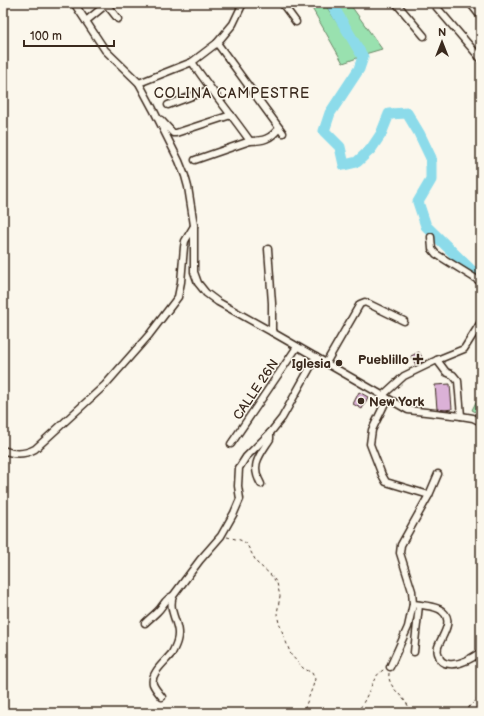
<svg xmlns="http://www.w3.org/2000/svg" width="484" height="716" viewBox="0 0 484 716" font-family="'Balsamiq Sans',sans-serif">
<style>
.green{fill:#99e1af;stroke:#6a8666}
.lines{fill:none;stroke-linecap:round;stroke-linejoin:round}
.river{stroke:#8cdbea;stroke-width:11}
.building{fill:#dbb1d7;stroke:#3b2a1e}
.minor-casing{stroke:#3b2a1e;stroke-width:9}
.path{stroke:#3b2a1e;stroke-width:1;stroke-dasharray:3 3;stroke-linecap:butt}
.minor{stroke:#fbf7ec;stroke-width:6}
.poi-dot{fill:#3b2a1e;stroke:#fbf7ec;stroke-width:1.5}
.labels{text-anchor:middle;stroke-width:3;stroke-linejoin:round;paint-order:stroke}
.poi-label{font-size:13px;font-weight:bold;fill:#3b2a1e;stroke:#fbf7ec;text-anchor:end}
.street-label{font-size:13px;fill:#3b2a1e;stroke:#fbf7ec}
.neighbourhood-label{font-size:14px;letter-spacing:1px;fill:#3b2a1e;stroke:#fbf7ec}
</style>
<rect width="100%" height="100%" fill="#fbf7ec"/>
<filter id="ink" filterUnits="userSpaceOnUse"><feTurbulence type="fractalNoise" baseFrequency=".025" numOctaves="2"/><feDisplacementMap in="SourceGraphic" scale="8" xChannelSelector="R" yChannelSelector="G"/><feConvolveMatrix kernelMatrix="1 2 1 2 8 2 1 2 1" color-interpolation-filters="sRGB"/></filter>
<g filter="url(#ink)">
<g class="green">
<polygon points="309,3 324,3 360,57 343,63"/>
<polygon points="333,3 349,3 382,49 365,54"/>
<polygon points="481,392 481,415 472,410"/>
</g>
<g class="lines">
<polyline class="river" points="331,3 363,57 359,69 330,113 324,131 340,147 344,165 357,162 371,149 381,134 389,114 407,113 419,133 431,158 431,180 418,202 426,226 471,270 481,273"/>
</g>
<g class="building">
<polygon points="419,352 424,361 416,365 411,356"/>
<polygon points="450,384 452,409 445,410 437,409 435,385"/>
<polygon points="359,392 368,397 362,409 353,404"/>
</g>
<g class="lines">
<defs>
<g id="minor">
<polyline points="74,3 105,50 139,83 153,109 179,161 185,176 188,187 194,225 194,272 198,283 206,293 218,302 272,332 408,410 461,416 473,418 481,422"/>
<polyline points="282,3 296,22"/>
<polyline points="396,3 424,36"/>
<polyline points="433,3 481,59"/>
<polyline points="470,3 481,17"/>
<polyline points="106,4 118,19"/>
<polyline points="86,21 108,3"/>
<polyline points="217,43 283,133"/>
<path d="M192 62C210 89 231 114 250 141"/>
<polyline points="139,83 192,62 217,43 233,24 243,3"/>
<polyline points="168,105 211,89"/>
<polyline points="161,120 173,133 176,133 231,115"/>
<path d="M195 160 250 141C263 141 271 139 279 128"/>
<polyline points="431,237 432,249 436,254 481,282"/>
<polyline points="268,249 272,303 272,332"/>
<polyline points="437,360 446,372 453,375 458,381 461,416"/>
<polyline points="326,363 360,304 365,302 404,321"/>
<polyline points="382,396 404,376 437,360 464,349 481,322"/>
<polyline points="387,399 372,430 370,444 382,475 386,482 429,495"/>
<polyline points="231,444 297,347"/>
<path d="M3 450C14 455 24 455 35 449L105 385 149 335 178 297 181 282 184 247 185 241 194 226"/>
<path d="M261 484C250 465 259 456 270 439V433"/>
<path d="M413 604C420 605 437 606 442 611 455 621 441 637 438 647 437 650 438 654 439 656 441 667 457 665 465 661 471 659 476 655 481 652"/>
<path d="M145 623C149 619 153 616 157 612 163 607 165 598 173 596"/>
<polyline points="414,652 419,605"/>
<polyline points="390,667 408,627 413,604 412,591 400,553 401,545 429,495 438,474"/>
<path d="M162 697C159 693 155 689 153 684 150 673 166 661 172 653 174 649 176 645 177 641 182 625 167 612 173 596L200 560 221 536 234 513 240 499 238 486 239 468 246 457 270 433 282 418 316 357"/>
</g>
</defs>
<use href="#minor" class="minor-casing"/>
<g class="path">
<polyline points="227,537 240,540 246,543 257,563 270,574 277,583 280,596 277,614 279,623 291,655 303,668 312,673 315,679 313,686 303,713"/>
<path d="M389 673C387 686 401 694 407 704 409 707 410 710 411 713"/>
<path d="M357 713C361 707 365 700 368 693 373 683 375 674 385 669"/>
<polyline points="465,713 468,708 481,695"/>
</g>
<use href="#minor" class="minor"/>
</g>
</g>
<g class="poi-dot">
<path d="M416 353h4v4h4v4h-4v4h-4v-4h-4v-4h4z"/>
<circle cx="339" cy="363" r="4"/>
<circle cx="361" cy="401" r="4"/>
</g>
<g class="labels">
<g class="poi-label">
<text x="409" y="364">Pueblillo</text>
<text x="331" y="368">Iglesia</text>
<text x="369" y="406" text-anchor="start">New York</text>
</g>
<g class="street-label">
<text transform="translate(255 389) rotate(-56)" y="5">CALLE 26N</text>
</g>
<g class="neighbourhood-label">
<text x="232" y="98">COLINA CAMPESTRE</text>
</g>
</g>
<rect width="484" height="716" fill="none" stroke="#fbf7ec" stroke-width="16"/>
<rect x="8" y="8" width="468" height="700" fill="none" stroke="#3b2a1e" stroke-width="1.5" filter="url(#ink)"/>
<g transform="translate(442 42)" stroke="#fbf7ec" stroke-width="3" paint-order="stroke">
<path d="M0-3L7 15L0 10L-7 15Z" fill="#3b2a1e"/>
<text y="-6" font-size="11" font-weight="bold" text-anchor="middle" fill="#3b2a1e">N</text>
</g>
<path d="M24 40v6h90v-6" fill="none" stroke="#3b2a1e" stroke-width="2"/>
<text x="30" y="40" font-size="12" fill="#3b2a1e" stroke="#fbf7ec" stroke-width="3" paint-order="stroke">100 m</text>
</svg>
